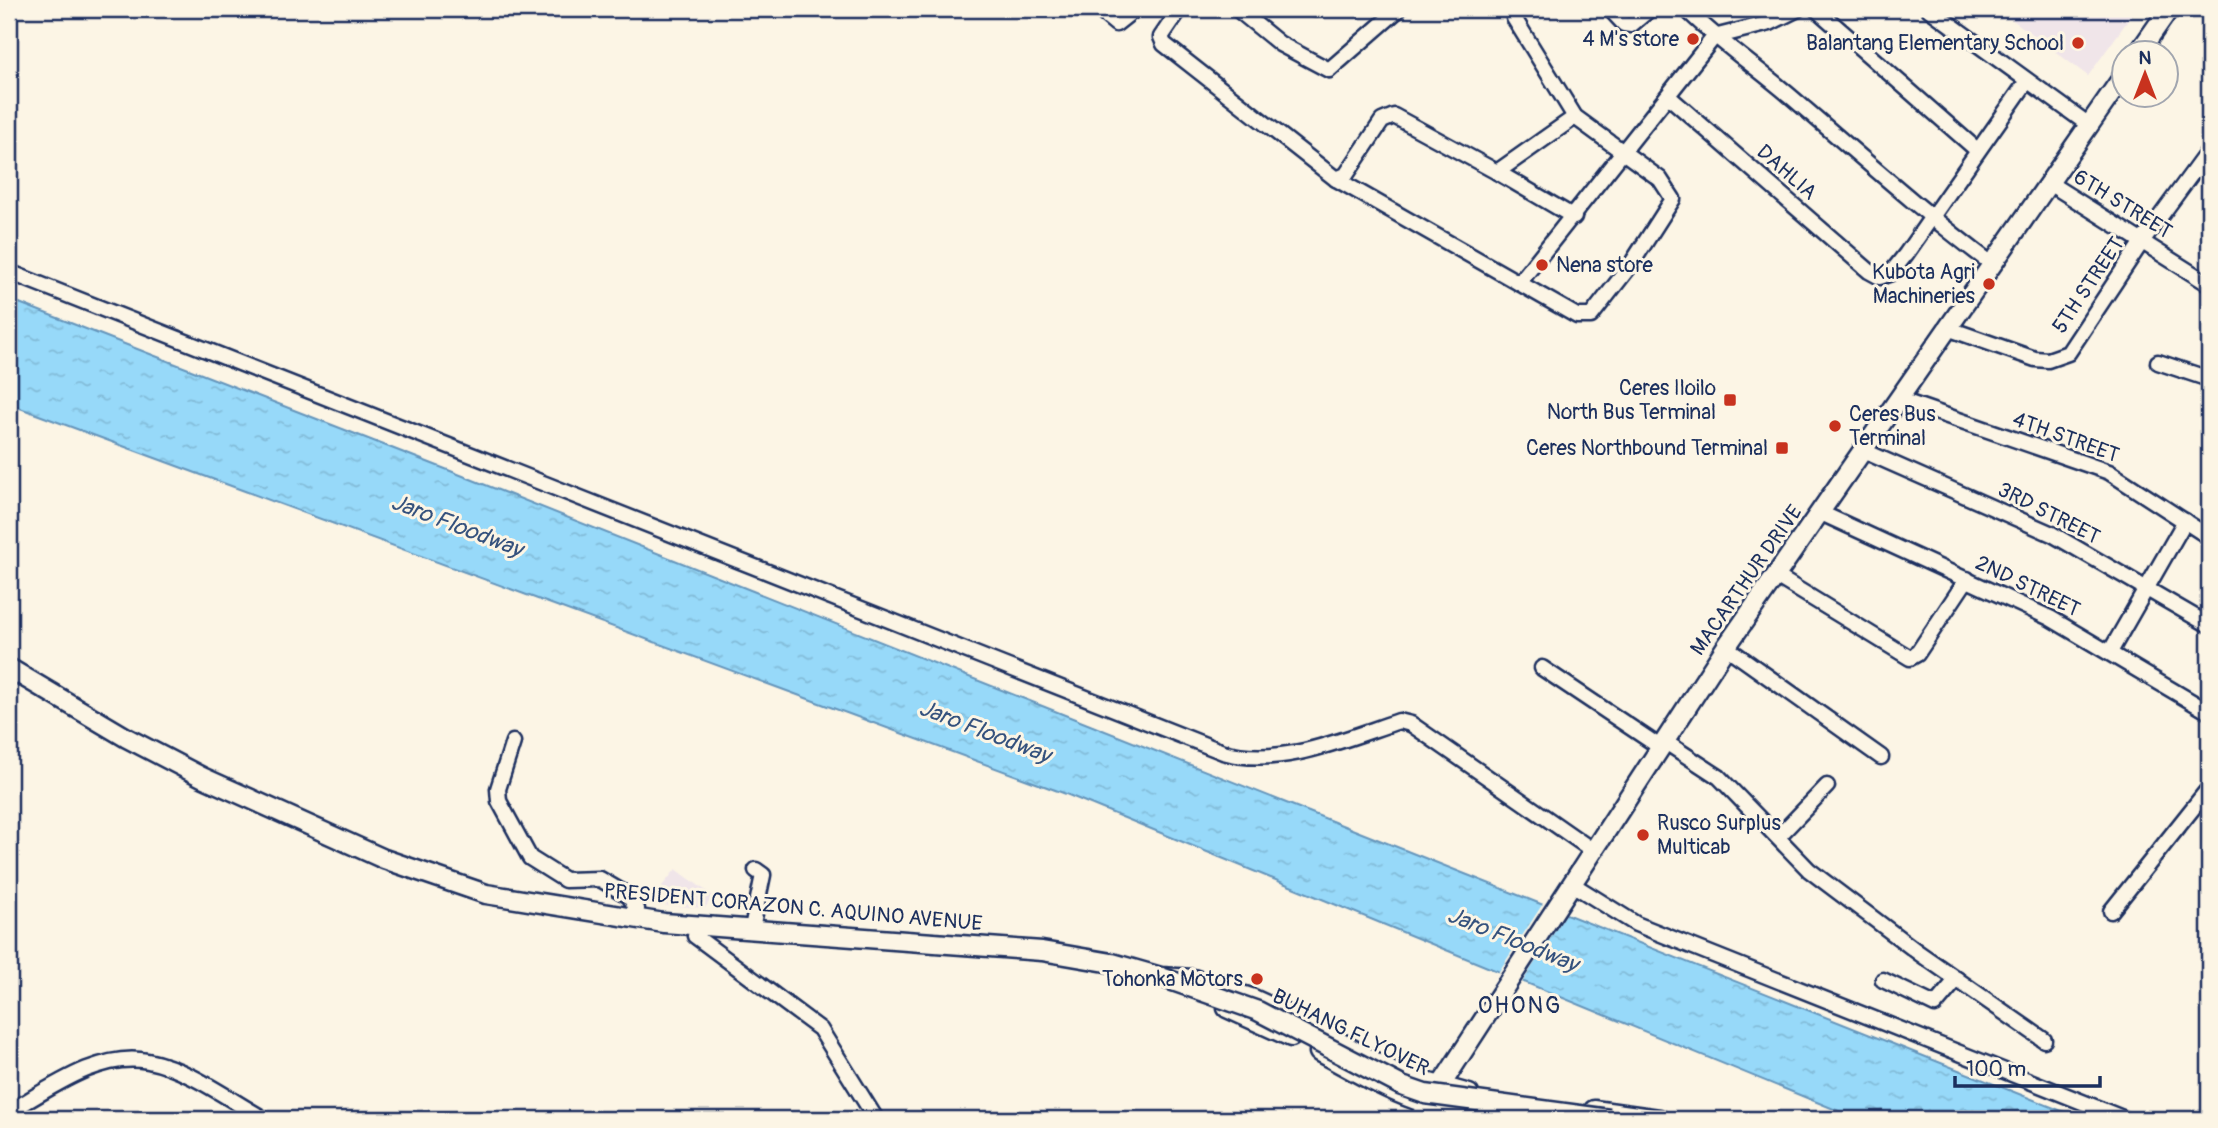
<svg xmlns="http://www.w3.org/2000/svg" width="2218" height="1128" viewBox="0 0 2218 1128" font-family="Pangolin,sans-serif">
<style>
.built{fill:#f0e5e9}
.water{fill:url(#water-ripples);stroke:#6595bb;stroke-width:2}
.pier{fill:#fcf5e5}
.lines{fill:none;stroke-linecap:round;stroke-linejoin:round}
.minor-casing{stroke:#1b2f5e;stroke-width:19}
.major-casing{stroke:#1b2f5e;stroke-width:23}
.minor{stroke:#fcf5e5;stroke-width:14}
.major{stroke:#fcf5e5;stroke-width:18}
.major-bridge-casing{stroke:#1b2f5e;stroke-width:23;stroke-linecap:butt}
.major-bridge{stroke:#fcf5e5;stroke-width:18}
.poi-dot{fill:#c8321e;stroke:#fcf5e5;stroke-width:2.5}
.labels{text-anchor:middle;stroke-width:6;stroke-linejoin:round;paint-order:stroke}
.poi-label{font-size:21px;fill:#1b2f5e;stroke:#fcf5e5;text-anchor:end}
.street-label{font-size:21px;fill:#1b2f5e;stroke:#fcf5e5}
.water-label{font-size:23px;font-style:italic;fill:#34517d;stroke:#fcf5e5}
.neighbourhood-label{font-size:23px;letter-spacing:2px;fill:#1b2f5e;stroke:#fcf5e5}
</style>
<defs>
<pattern id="water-ripples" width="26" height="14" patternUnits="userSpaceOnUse" patternTransform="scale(1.75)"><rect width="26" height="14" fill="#97d9f9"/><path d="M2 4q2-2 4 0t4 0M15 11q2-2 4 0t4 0" fill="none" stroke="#82bbd8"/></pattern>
</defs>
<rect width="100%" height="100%" fill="#fcf5e5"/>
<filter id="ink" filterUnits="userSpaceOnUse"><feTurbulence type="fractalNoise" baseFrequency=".0143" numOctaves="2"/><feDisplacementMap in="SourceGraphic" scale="14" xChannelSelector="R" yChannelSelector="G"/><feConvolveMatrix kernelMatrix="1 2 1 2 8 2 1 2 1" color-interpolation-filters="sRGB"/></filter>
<g filter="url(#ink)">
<g class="built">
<polygon points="1998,9 2136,9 2088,76"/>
<polygon points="676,869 713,896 705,908 661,905 662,886"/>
</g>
<polygon class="water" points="9,299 448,470 2082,1119 1858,1119 1066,794 9,404"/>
<polygon class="pier" points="1544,902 1568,911 1520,986 1496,976"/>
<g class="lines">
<defs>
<g id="minor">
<polyline points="1098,9 1116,24 1135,9"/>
<polyline points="1180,9 1161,37 1164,44 1336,179 1519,283 1714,37 1770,23 1798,9"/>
<polyline points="1237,9 1280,44 1329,70 1399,9"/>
<polyline points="1315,9 1317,9"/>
<polyline points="1610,9 1624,24 1631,25 1650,9"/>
<path d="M1686 9C1718 41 1755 66 1789 95 1856 152 1921 211 1992 264"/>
<polyline points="1816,9 1977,150"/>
<polyline points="1929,9 2089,125"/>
<polyline points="1514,18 1575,117 1660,179 1673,199 1630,266 1591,316 1577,316 1519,283"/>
<polyline points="1668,96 1869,271 1880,277 1891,273 1906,254 2027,81"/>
<polyline points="1497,172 1574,217"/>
<polyline points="1336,179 1346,175 1382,121 1394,116 1497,172 1575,117"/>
<polyline points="2049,183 2209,284"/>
<path d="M9 272 1223 752C1280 768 1344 739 1399 721L1411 724 1592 850"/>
<polyline points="1947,328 2035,359 2048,360 2068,353 2143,240 2209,150"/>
<polyline points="2158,362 2209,379"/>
<polyline points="1898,399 2109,472 2209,537"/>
<polyline points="1864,451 2052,534 2209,625"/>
<polyline points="1821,513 2050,618 2209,712"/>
<polyline points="1776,576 1910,658 1917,654 1967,579"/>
<polyline points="1726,647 1881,757"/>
<polyline points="2110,652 2185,521"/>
<polyline points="1542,668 1660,747"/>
<polyline points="1664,741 1719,777 1809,870 1919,953 2044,1040"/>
<polyline points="513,742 498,789 499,801 530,858 565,880 600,879 629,896 637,909"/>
<polyline points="1778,837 1827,786"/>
<polyline points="1572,884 1636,924 2125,1119"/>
<polyline points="2111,911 2209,788"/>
<polyline points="752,928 763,875 756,870"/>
<polyline points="695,936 820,1029 876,1119"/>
<polyline points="1883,980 1935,1005 1957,979"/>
<path d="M9 1112C49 1089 100 1051 148 1061 189 1069 228 1099 264 1119"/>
</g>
<g id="major">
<polyline points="2139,52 2169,9"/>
<polyline points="9,668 127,738 202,777 384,859 486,894 664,923 1042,951 1112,963 1161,977 1193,979 1251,998 1308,1024 1394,1073 1469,1094"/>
<polyline points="1227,1008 1291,1037"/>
<path d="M1319 1052C1351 1069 1382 1088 1416 1100 1455 1114 1499 1114 1540 1119"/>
<polyline points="1594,1110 1659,1119"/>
<polyline points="1419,1119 1726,647 2124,75"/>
</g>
</defs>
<use href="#minor" class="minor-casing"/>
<use href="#major" class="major-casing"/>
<use href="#minor" class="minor"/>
<use href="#major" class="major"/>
<defs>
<polyline id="major-bridge" points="1161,977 1258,1011 1402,1086 1425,1094 1609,1119"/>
</defs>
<use href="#major-bridge" class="major-bridge-casing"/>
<use href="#major-bridge" class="major-bridge"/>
</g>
</g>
<g class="poi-dot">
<circle cx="1693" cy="39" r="7"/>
<circle cx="2078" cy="43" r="7"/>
<circle cx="1542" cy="265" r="7"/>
<circle cx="1989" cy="284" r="7"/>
<rect x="1723" y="393" width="14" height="14" rx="3.5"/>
<circle cx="1835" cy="426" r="7"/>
<rect x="1775" y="441" width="14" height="14" rx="3.5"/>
<circle cx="1643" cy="835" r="7"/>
<circle cx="1257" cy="979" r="7"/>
</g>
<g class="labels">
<g class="poi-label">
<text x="1679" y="46">4 M's store</text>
<text x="2064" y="50">Balantang Elementary School</text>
<text x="1556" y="272" text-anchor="start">Nena store</text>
<text x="1975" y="279">Kubota Agri<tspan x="1975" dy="24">Machineries</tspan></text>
<text x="1716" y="395">Ceres Iloilo<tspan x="1716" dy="24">North Bus Terminal</tspan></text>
<text x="1849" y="421" text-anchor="start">Ceres Bus<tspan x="1849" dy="24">Terminal</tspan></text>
<text x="1768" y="455">Ceres Northbound Terminal</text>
<text x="1657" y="830" text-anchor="start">Rusco Surplus<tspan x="1657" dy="24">Multicab</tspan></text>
<text x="1243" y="986">Tohonka Motors</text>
</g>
<g class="street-label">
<text transform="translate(1787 172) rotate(41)" y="7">DAHLIA</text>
<text transform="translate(2123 204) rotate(32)" y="7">6TH STREET</text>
<text transform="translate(2088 285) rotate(-56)" y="7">5TH STREET</text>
<text transform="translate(2066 437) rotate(20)" y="7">4TH STREET</text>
<text transform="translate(2049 513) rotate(27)" y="7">3RD STREET</text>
<text transform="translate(1746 580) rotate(-55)" y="7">MACARTHUR DRIVE</text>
<text transform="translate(2028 586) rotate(26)" y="7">2ND STREET</text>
<text transform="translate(793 907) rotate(5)" y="7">PRESIDENT CORAZON C. AQUINO AVENUE</text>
<text transform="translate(1351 1032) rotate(26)" y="7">BUHANG FLYOVER</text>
</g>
<g class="water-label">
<text transform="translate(457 525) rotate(21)" y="8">Jaro Floodway</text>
<text transform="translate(985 731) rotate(21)" y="8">Jaro Floodway</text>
<text transform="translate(1513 939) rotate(22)" y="8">Jaro Floodway</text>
</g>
<g class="neighbourhood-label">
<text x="1520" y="1013">OHONG</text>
</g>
</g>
<rect width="2218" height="1128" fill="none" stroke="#fcf5e5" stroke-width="35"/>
<rect x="18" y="18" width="2183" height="1093" fill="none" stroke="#1b2f5e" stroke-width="2.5" filter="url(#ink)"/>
<g transform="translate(2145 74)"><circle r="33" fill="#fcf5e5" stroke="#a2a6af" stroke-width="2"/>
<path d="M0-5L12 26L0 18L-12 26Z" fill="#c8321e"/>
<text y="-10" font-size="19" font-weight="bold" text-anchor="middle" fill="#1b2f5e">N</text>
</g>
<path d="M1955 1076v10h145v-10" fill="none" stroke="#1b2f5e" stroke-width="3.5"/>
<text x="1966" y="1076" font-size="21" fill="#1b2f5e" stroke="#fcf5e5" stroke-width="5" paint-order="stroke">100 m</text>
</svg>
